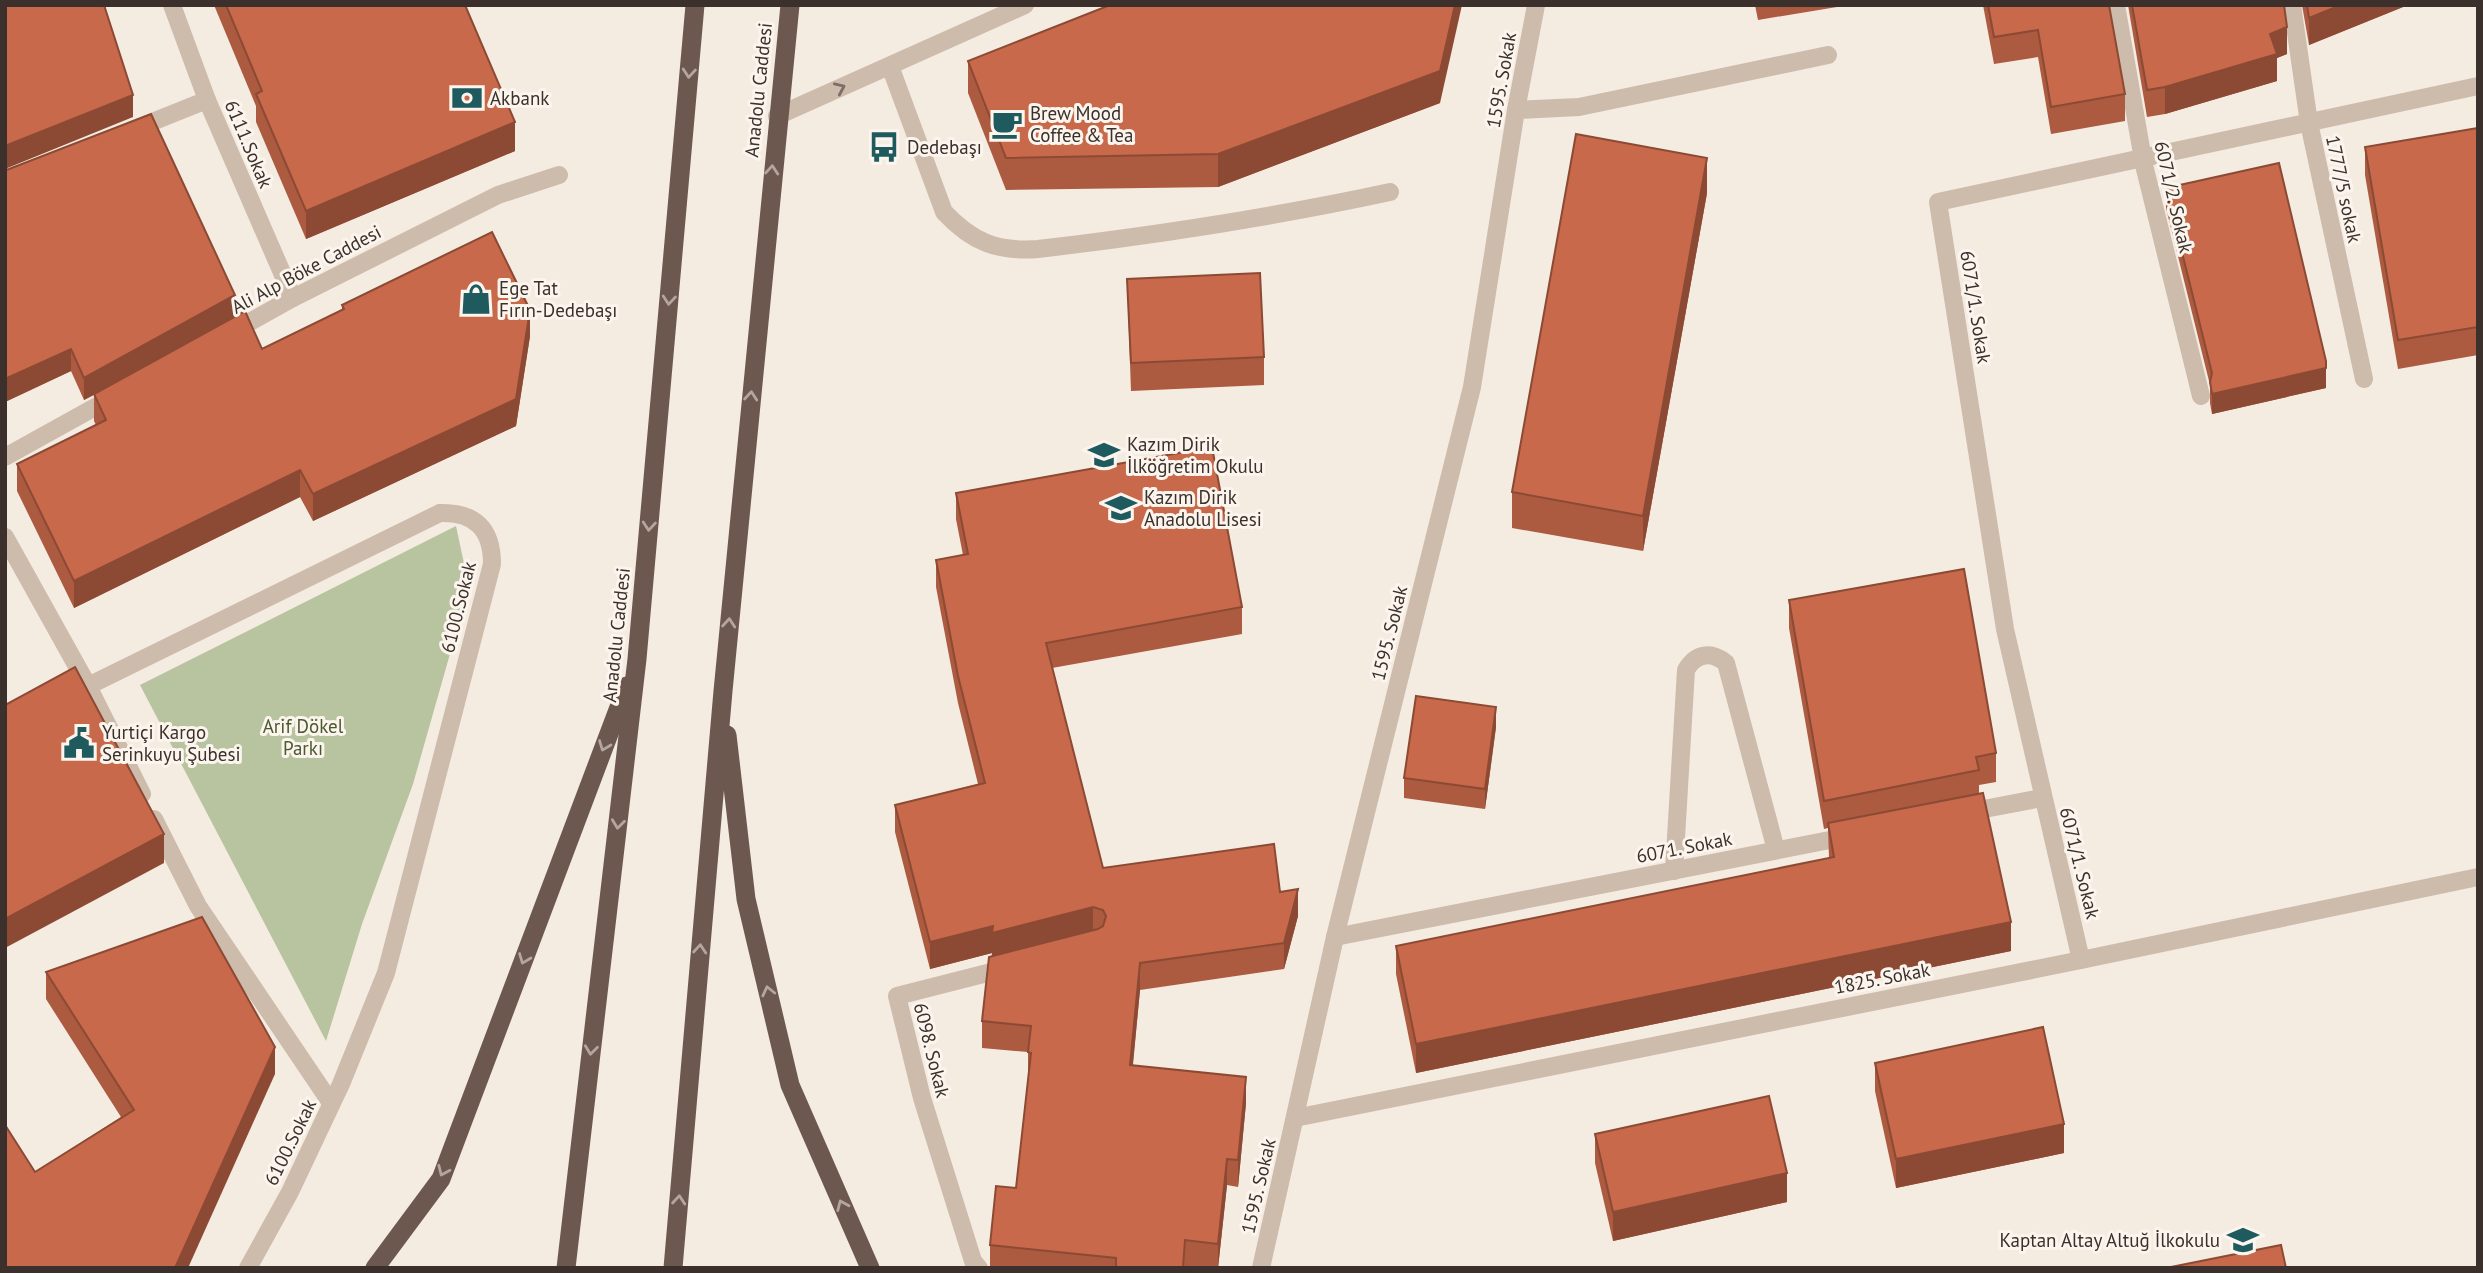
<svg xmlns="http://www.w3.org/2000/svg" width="2483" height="1273" viewBox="0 0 2483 1273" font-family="'PT Sans',sans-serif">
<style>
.green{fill:#b8c4a0}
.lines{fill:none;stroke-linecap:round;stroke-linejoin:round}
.service{stroke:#cdbbac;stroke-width:18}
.pedestrian{stroke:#cdbbac;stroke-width:18}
.minor{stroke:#cdbbac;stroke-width:18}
.trunk{stroke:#6c584f;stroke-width:19}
.wall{fill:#ac5a40}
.shaded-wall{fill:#8c4a34}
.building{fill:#c8694b;stroke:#8c4a34;stroke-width:2}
.oneway{stroke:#b4a69e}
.oneway2{stroke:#7d6f65}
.labels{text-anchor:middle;stroke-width:6;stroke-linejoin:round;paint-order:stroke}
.street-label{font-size:19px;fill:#3b302b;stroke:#fbf5ee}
.poi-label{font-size:19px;fill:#3b302b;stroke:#fbf5ee;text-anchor:start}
.park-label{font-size:19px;fill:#4a5a2e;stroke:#fbf5ee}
</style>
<rect width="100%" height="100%" fill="#f4ebe1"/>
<polygon class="green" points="456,526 469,587 413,784 362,924 326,1041 140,685"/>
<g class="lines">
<g class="service">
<path d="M890 66 944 212C972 242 997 252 1038 249 1157 235 1274 217 1390 192"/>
<polyline points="1516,110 1579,107 1828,55"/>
<polyline points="5,537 88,686 440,513"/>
<path d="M1674 871 1686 670C1696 653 1711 651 1726 663L1776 850"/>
</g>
<polyline class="pedestrian" points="132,130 207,100"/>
<g class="minor">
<polyline points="172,5 207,100 293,298"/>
<polyline points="2116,5 2144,165 2201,396"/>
<polyline points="2292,5 2309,123 2364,379"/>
<polyline points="777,116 1025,5"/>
<polyline points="228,334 293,298 498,195 559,175"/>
<polyline points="5,457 115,396"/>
<polyline points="88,686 142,794"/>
<polyline points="1963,813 2042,798"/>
<polyline points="154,819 198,906 331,1103"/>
<polyline points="1335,937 1850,836"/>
<polyline points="2081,960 2005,629 1938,202 2478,86"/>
<polyline points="1295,1118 2081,960 2478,877"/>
<path d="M248 1268 290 1192 341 1084 386 973 492 564C492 529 475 512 440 513"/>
<polyline points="979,1268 973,1261 922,1098 897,996 1011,967"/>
<polyline points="1261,1268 1335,937 1472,387 1516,110 1536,5"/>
</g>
<g class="trunk">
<polyline points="727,735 746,899 790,1085 870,1268"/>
<polyline points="375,1268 441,1179 627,686"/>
<polyline points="566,1268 637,659 695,5"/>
<polyline points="673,1268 723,691 790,5"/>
</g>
</g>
<g class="wall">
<polygon points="214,5 465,5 515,151 306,239 256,122 256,106"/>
<polygon points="1755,5 1849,5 1758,20"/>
<polygon points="1983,5 2109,5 2125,94 2125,121 2051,134 2038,57 1994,64"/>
<polygon points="2128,5 2284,5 2287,54 2277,58 2277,81 2165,114 2147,117"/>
<polygon points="2302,5 2408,5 2309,45"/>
<polygon points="968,61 1440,103 1218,187 1006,190 968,93"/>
<polygon points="2478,128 2478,355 2398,369 2365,175 2365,147"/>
<polygon points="5,170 235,316 262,349 342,310 342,305 530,336 516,426 313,521 300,497 74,608 17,491 17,464 96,425 94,421 94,395 84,400 71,371 5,402"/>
<polygon points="2166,188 2326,361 2326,388 2212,414 2210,403 2210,385 2166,208"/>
<polygon points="1707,193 1643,551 1512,528 1512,492"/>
<polygon points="1127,279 1264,357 1264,385 1131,391"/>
<polygon points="956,493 1242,607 1242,634 1052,668 1103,868 1280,892 1298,916 1284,969 1140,990 1133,1065 1246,1103 1238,1187 1227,1185 1218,1268 1185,1267 1185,1268 990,1268 990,1245 1016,1188 1028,1077 1028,1052 982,1048 982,1021 992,953 930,969 895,832 895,805 978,784 958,703 936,587 936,560 963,555 956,519"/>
<polygon points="1789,600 1996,753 1996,782 1979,785 1979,794 2011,951 1416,1073 1396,974 1396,946 1829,858 1828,828 1824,829 1789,628"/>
<polygon points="1496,727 1485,809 1404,798 1404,778"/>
<polygon points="46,972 275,1074 35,1172 121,1117 46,999"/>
<polygon points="1875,1063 2064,1153 1896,1188 1875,1091"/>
<polygon points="1595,1134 1787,1202 1613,1241 1595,1163"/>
</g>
<g class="shaded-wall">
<polygon points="1455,5 1462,5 1440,103 1218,187 1218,154"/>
<polygon points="2341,5 2408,5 2309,45 2309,18"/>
<polygon points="2287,27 2287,54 2277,58 2277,81 2165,114 2165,87 2270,34"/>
<polygon points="133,95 133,117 5,169 5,146"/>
<polygon points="515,122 515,151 306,239 306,211"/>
<polygon points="1707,158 1707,193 1643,551 1643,516"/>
<polygon points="235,295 235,317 84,400 84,378"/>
<polygon points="530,310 530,336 516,426 313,521 313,494"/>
<polygon points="71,349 71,371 5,402 5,379"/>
<polygon points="2326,368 2326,388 2212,414 2212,394"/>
<polygon points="300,470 300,497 74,608 74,581"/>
<polygon points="1496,707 1496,727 1485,809 1485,789"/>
<polygon points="164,834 164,863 5,948 5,919"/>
<polygon points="1298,889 1298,916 1284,969 1284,943"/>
<polygon points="1093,907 1093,934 992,960 992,953 930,969 930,942 993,926"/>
<polygon points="2011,922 2011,951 1416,1073 1416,1044"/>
<polygon points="1140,963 1140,990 1130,1092 1130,1065"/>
<polygon points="275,1047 275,1074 188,1268 175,1268"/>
<polygon points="1246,1077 1246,1103 1238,1187 1238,1160"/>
<polygon points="2064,1124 2064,1153 1896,1188 1896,1159"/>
<polygon points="1227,1159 1227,1185 1218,1268 1218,1244"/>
<polygon points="1787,1173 1787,1202 1613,1241 1613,1212"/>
</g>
<g class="building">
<polygon points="5,5 104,5 133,95 5,146"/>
<polygon points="226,5 465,5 515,122 306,211 256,94 262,91"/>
<polygon points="1110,5 1455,5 1440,71 1218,154 1006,158 968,61"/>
<polygon points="1988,5 2109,5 2125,94 2051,107 2038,30 1994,37"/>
<polygon points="2132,5 2284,5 2287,27 2270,34 2277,54 2165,87 2147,90"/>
<polygon points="2307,5 2341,5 2309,18"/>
<polygon points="151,114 235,295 84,378 71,349 5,379 5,170 9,169"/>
<polygon points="2478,128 2478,327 2398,340 2365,147"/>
<polygon points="1576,134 1707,158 1643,516 1512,492"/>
<polygon points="2279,163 2326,361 2326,368 2212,394 2210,382 2212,373 2166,188"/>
<polygon points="492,232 530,310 516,399 313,494 300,470 74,581 17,464 106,420 94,394 245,311 262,349 344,309 342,305"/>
<polygon points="1260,273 1264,357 1131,363 1127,279"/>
<polygon points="1212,447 1242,607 1046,643 1103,868 1274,844 1280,892 1298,889 1284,943 1140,963 1130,1065 1246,1077 1238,1160 1227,1159 1218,1244 1185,1240 1183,1268 1116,1268 1116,1258 990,1245 996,1186 1016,1188 1031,1053 1028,1052 1031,1026 982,1021 989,957 1098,929 1103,926 1106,916 1103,910 1093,907 992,933 993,926 930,942 895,805 985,783 958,676 936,560 968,554 956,493"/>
<polygon points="1964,569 1996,753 1976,757 1979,770 1824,801 1789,600"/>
<polygon points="75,667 164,834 5,919 5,705"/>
<polygon points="1416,696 1496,707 1485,789 1404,778"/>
<polygon points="1983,793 2011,922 1416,1044 1396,946 1834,857 1828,823"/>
<polygon points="202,917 275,1047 175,1268 5,1268 5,1125 35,1172 134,1110 46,972"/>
<polygon points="2043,1027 2064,1124 1896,1159 1875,1063"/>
<polygon points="1769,1096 1787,1173 1613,1212 1595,1134"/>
<polygon points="2281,1245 2286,1268 2166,1268"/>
</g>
<defs><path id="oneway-chevron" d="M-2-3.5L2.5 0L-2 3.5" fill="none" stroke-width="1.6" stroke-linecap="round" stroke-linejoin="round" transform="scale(1.75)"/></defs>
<g class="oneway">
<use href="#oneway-chevron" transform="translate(689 73) rotate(95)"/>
<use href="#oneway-chevron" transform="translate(772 170) rotate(-85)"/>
<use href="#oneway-chevron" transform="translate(669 300) rotate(95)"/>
<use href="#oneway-chevron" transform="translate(751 396) rotate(-85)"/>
<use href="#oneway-chevron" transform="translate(649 526) rotate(95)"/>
<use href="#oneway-chevron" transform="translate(729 623) rotate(-85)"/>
<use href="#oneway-chevron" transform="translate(604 746) rotate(111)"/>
<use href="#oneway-chevron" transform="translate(618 824) rotate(97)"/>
<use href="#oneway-chevron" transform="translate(700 949) rotate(-85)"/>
<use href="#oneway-chevron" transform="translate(524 959) rotate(111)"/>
<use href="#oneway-chevron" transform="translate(768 991) rotate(-103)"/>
<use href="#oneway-chevron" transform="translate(591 1050) rotate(97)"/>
<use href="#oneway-chevron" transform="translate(443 1171) rotate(114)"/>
<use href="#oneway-chevron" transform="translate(679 1200) rotate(-85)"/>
<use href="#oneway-chevron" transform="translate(842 1205) rotate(-113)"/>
</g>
<use class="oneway2" href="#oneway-chevron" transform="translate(840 88) rotate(-24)"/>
<defs>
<symbol id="bank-bare" viewBox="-9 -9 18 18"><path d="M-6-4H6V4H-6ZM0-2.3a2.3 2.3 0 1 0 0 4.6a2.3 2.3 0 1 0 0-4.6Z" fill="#1f5a5e" stroke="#fbf5ee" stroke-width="2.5" paint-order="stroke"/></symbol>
<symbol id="cafe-bare" viewBox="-9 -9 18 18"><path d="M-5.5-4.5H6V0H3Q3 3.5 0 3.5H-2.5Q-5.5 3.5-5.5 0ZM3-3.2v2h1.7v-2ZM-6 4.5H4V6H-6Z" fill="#1f5a5e" stroke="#fbf5ee" stroke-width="2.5" paint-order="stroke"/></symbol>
<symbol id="bus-bare" viewBox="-9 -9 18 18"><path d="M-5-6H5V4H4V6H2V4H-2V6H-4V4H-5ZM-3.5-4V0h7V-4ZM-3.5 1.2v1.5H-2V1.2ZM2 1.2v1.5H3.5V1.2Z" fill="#1f5a5e" stroke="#fbf5ee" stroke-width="2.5" paint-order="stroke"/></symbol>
<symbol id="shop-bare" viewBox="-9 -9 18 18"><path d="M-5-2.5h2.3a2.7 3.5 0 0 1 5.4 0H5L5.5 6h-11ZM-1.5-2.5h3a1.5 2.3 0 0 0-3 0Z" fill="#1f5a5e" stroke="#fbf5ee" stroke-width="2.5" paint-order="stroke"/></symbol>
<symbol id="school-bare" viewBox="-9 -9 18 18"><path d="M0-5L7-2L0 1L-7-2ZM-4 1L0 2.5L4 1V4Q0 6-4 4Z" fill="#1f5a5e" stroke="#fbf5ee" stroke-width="2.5" paint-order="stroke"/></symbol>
<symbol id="civic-bare" viewBox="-9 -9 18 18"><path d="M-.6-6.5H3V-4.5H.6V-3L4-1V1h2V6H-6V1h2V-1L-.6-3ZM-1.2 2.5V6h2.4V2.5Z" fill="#1f5a5e" stroke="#fbf5ee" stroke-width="2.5" paint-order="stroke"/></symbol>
</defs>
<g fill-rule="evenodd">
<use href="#bank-bare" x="445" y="76" width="44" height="44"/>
<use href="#cafe-bare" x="985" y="102" width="44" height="44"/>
<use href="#bus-bare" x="862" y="125" width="44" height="44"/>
<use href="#shop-bare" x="454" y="277" width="44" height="44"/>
<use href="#school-bare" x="1082" y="433" width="44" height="44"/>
<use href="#school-bare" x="1099" y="486" width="44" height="44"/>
<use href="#civic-bare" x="57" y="721" width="44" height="44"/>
<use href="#school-bare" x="2221" y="1218" width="44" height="44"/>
</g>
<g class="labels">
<g class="street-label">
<text transform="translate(1501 80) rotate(-80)" y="7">1595. Sokak</text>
<text transform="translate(758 90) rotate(-84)" y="7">Anadolu Caddesi</text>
<text transform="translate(249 144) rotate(67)" y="7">6111.Sokak</text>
<text transform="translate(2344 189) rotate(78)" y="7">1777/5 sokak</text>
<text transform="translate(2174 197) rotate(77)" y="7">6071/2. Sokak</text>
<text transform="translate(306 269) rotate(-28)" y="7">Ali Alp Böke Caddesi</text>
<text transform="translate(1976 307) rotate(81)" y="7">6071/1. Sokak</text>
<text transform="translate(458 607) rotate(-76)" y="7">6100.Sokak</text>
<text transform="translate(1389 633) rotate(-76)" y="7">1595. Sokak</text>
<text transform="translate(616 635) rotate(-84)" y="7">Anadolu Caddesi</text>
<text transform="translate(1684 847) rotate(-11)" y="7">6071. Sokak</text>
<text transform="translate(2080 863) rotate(76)" y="7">6071/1. Sokak</text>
<text transform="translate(1882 978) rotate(-11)" y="7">1825. Sokak</text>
<text transform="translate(932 1050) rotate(76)" y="7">6098. Sokak</text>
<text transform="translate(290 1142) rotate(-64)" y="7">6100.Sokak</text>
<text transform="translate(1258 1186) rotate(-77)" y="7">1595. Sokak</text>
</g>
<g class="poi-label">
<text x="490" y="105">Akbank</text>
<text x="1030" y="120">Brew Mood<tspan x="1030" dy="22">Coffee &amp; Tea</tspan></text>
<text x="907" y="154">Dedebaşı</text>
<text x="499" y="295">Ege Tat<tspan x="499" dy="22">Fırın-Dedebaşı</tspan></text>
<text x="1127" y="451">Kazım Dirik<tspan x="1127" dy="22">İlköğretim Okulu</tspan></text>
<text x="1144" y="504">Kazım Dirik<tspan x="1144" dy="22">Anadolu Lisesi</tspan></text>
<text x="102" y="739">Yurtiçi Kargo<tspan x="102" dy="22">Serinkuyu Şubesi</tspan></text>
<text x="2220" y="1247" text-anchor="end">Kaptan Altay Altuğ İlkokulu</text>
</g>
<g class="park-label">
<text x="303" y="733">Arif Dökel<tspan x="303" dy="22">Parkı</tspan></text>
</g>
</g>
<rect width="2483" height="1273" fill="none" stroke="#3b302b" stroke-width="14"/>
</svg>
